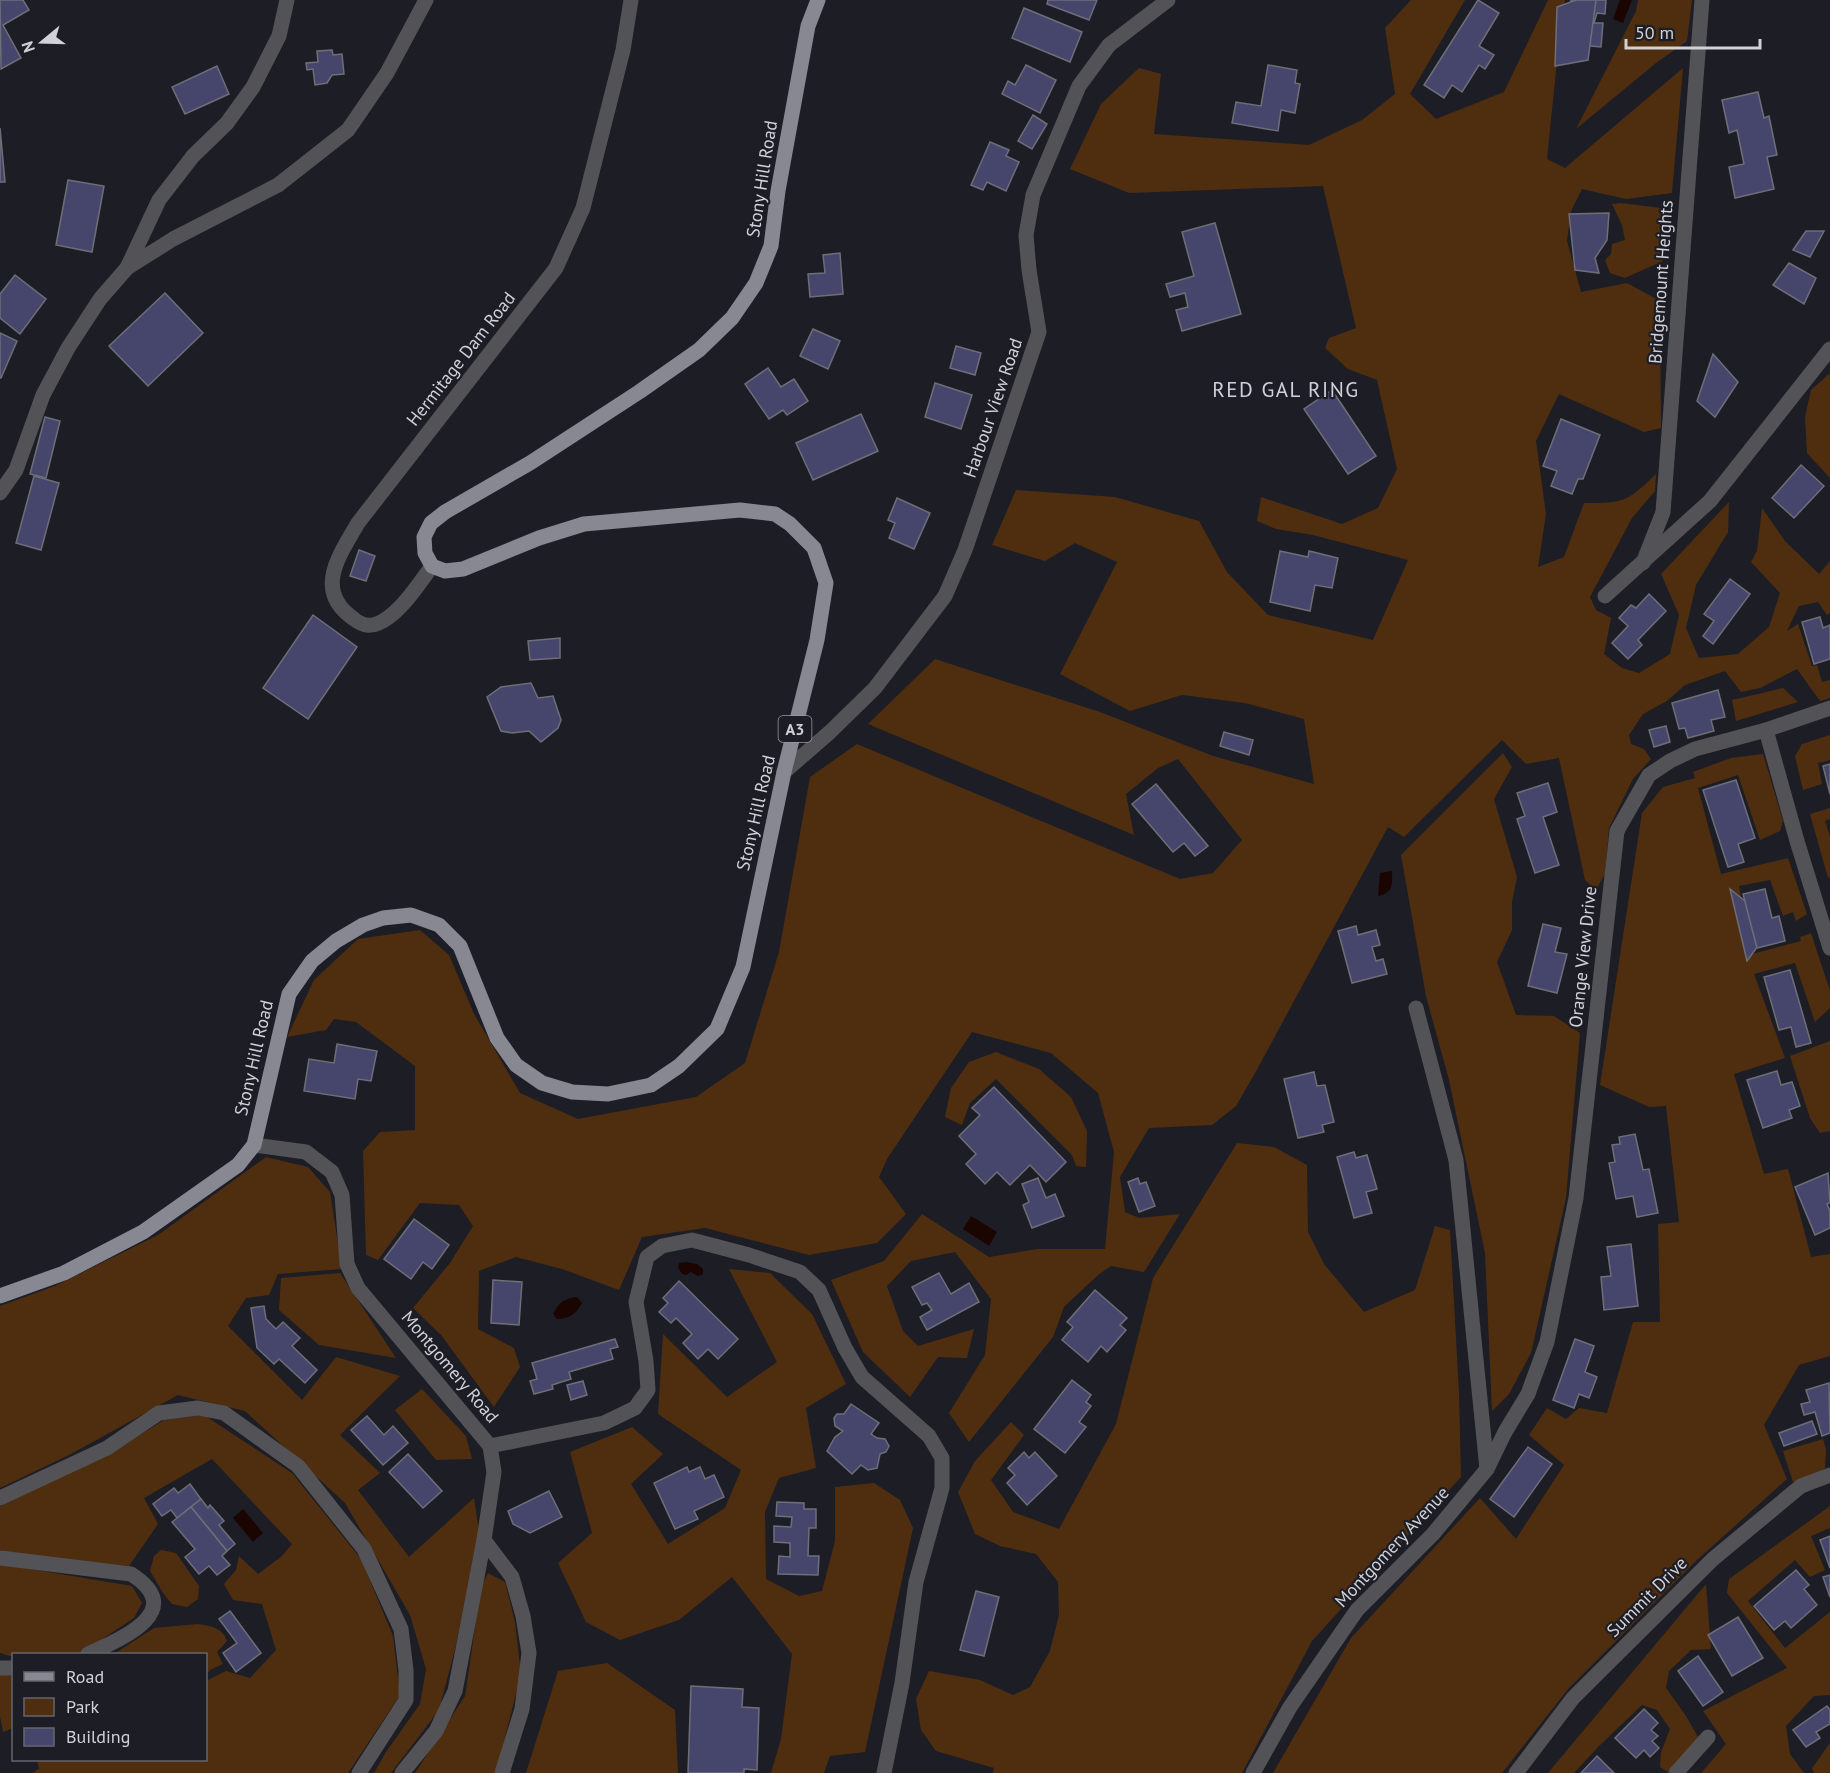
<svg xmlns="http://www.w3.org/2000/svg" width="1830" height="1773" viewBox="0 0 1830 1773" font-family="'PT Sans',sans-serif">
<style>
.green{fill:#4f2e0f}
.water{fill:#1b0500}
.building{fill:#46466d;stroke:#6d6e78;stroke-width:1.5}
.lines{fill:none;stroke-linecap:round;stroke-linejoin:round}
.street{stroke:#535357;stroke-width:15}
.primary{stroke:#878891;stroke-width:15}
.labels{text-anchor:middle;stroke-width:4.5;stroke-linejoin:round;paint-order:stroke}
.shield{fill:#1d1d26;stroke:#9b9ba2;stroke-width:1.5}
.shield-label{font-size:16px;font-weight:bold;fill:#d1d1d7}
.street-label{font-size:18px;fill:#d1d1d7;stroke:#1d1d26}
.quarter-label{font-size:21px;letter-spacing:1.5px;fill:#d0d0dc;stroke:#1d1d26}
</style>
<rect width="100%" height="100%" fill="#1d1d26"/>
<g class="green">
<path d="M1411 0H1465L1410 94 1436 119 1504 92 1548 0H1565L1557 61 1547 159 1565 168 1683 68 1672 193 1626 199 1582 189 1571 211 1567 241 1581 292 1627 283 1660 301 1661 428 1644 432 1559 394 1536 441 1546 514 1538 567 1564 557 1584 503C1625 503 1627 502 1656 474L1655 491 1632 518 1590 597 1596 610 1611 618 1604 654 1622 668 1639 673 1670 654 1679 615 1661 574 1729 502 1728 532 1696 585 1686 628 1699 658 1738 654 1769 627 1780 593 1751 562 1757 551 1762 508 1785 541 1819 574 1830 561V613L1827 615 1818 602 1799 606 1787 631 1798 624 1812 666 1817 665 1822 682 1830 680V698L1820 701 1797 669 1760 688 1741 692 1725 671 1685 685 1667 701 1643 714 1629 735 1631 744 1644 749 1651 759 1633 779 1609 828 1605 874 1596 890 1585 880 1559 758 1526 764 1502 740 1404 837 1388 827 1254 1075 1236 1106 1212 1125 1149 1128 1120 1177 1125 1212 1139 1218 1180 1214 1144 1272 1111 1266 1098 1275 1064 1307 1053 1337 969 1442 949 1413 985 1355 991 1299 955 1252 911 1261 887 1286 903 1331 918 1346 974 1329 967 1358 938 1357 910 1397 863 1352 831 1280 884 1261 922 1214 989 1257 1037 1249H1105L1114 1152 1098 1093 1051 1053 972 1032 887 1159 879 1177 906 1214 877 1243 809 1255 705 1228 642 1237 619 1290 562 1269 516 1257 479 1271 478 1329 514 1348 520 1367 494 1407 441 1335 413 1308 450 1263 473 1226 459 1205 420 1203 378 1260 366 1255 363 1151 380 1132 415 1130V1066L356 1022 334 1019 326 1030 287 1037 314 980 358 939 420 930 449 955 474 1014 520 1093 578 1119 696 1097 745 1063 779 952 810 777 857 744 1180 879 1213 873 1242 840 1178 759 1158 768 1126 794 1134 835 868 724 935 659 1100 712 1213 756 1314 784 1304 719 1245 703 1182 695 1130 711 1060 674 1117 562 1075 543 1045 561 992 545 1016 490 1115 497 1199 521 1227 572 1268 615 1373 640 1408 560 1313 535 1276 529 1257 521 1261 497 1342 524 1378 508 1397 469 1377 380 1348 369 1325 348 1329 338 1356 328 1323 186 1129 193 1070 169 1101 104 1139 68 1161 74 1154 134 1309 145 1362 120 1395 94 1385 28Z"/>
<polygon points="1638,0 1692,0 1687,41 1656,63 1576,129 1636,11"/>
<polygon points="1621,203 1669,209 1663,261 1625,278 1610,273 1605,260 1611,254 1612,244 1625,240 1622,225 1612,204"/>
<polygon points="1829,374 1830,376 1830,478 1807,453 1805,417 1811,390"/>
<polygon points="1783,688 1798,702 1736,721 1732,700"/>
<polygon points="1830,735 1830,760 1818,763 1822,784 1803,790 1795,756 1802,744"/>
<polygon points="1503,753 1512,767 1494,799 1517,877 1512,902 1512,930 1497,962 1516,1015 1554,1016 1580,1033 1566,1198 1531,1353 1509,1394 1492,1411 1485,1253 1449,1080 1426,996 1401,855"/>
<polygon points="1763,754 1783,821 1780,831 1760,840 1738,775 1698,788 1721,874 1788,858 1807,914 1796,921 1793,912 1783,916 1770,880 1739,886 1752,954 1801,941 1800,937 1811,933 1830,991 1830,1008 1815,1022 1795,963 1754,974 1785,1058 1734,1074 1764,1174 1788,1169 1811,1257 1830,1254 1830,1356 1799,1365 1764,1425 1787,1479 1697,1560 1569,1688 1502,1773 1273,1773 1351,1638 1480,1498 1516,1539 1564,1465 1529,1435 1547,1408 1566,1419 1579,1408 1607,1413 1633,1322 1660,1322 1658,1224 1679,1222 1666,1106 1649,1107 1600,1085 1642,813 1663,787 1695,778 1693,772 1731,758"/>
<polygon points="1830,808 1830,819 1825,821 1830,837 1830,877 1828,878 1810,814"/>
<polygon points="1830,1041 1830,1131 1820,1133 1810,1118 1790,1056"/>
<polygon points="996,1052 1039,1069 1071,1097 1087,1131 1086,1167 1076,1166 1072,1155 996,1079 970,1103 962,1125 945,1117 951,1088 969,1062"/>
<polygon points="1237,1143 1274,1147 1307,1165 1308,1232 1324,1264 1364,1312 1415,1290 1435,1226 1450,1230 1459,1393 1461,1477 1312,1641 1242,1773 993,1773 994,1768 936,1751 921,1730 916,1699 929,1671 980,1680 1013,1695 1030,1687 1050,1651 1059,1615 1058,1582 1036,1554 1000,1546 975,1534 958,1492 975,1461 1011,1422 1024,1435 991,1480 1013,1512 1059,1529 1116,1424 1153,1278"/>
<polygon points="266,1157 308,1167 330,1192 342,1269 278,1274 269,1295 246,1298 228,1326 302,1400 336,1357 400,1376 340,1435 380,1473 358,1490 409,1557 474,1498 479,1532 455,1649 439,1710 391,1773 374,1773 386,1752 420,1704 426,1669 410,1615 345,1503 245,1411 178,1395 69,1455 0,1488 0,1306 55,1286 158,1235"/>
<polygon points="729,1269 770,1273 812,1314 846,1384 806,1408 816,1468 779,1478 765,1512 766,1579 799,1596 822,1591 835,1541 835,1487 874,1483 900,1500 913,1528 865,1752 830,1756 824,1773 771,1773 781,1739 792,1654 732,1577 679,1620 620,1640 586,1622 558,1563 592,1533 570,1452 632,1427 663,1454 631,1484 668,1544 725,1508 741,1470 658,1414 663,1334 727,1397 777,1362"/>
<polygon points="340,1273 396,1358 319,1345 279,1310 281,1278"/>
<polygon points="422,1389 466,1436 472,1459 436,1460 395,1410"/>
<polygon points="204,1415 292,1473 361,1559 393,1636 400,1695 348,1773 32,1773 39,1769 37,1760 206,1760 206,1681 226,1671 250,1678 276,1650 262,1604 233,1600 224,1584 236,1570 239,1556 258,1574 282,1556 292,1544 212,1459 144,1498 158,1524 129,1566 13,1555 0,1550 0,1506 115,1451 164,1420"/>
<polygon points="1823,1439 1826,1450 1825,1468 1814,1475 1793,1482 1783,1451"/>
<polygon points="1830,1506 1830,1528 1811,1536 1825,1570 1810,1577 1795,1560 1748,1601 1785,1648 1830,1612 1830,1695 1814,1696 1786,1726 1790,1754 1804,1773 1701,1773 1726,1744 1703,1711 1787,1668 1727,1593 1729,1579"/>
<polygon points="161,1550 176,1553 199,1586 198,1599 187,1607 172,1604 163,1593 150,1571 154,1556"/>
<polygon points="0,1564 132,1586 142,1603 134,1618 81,1653 14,1654 13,1657 0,1653"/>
<polygon points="488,1573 505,1582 515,1622 521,1674 496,1773 415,1773 465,1696 481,1587"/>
<polygon points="1706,1584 1711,1649 1691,1650 1669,1671 1666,1688 1686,1716 1698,1737 1668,1772 1660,1767 1661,1752 1670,1729 1657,1710 1642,1705 1598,1747 1574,1773 1548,1773"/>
<path d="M198 1624C211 1626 223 1628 227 1641L217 1652 223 1664 210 1670 206 1676V1654H114L154 1628Z"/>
<polygon points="607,1663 675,1710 678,1773 526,1773 558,1671"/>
<polygon points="0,1674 13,1674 13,1728 3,1732 0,1716"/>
<polygon points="1830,1743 1830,1773 1814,1773 1812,1768"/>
</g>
<g class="water">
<polygon points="1620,0 1632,0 1623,23 1613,19"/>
<path d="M1392 871C1392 886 1394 892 1378 896L1380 873Z"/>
<polygon points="971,1216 997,1232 989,1246 963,1229"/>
<polygon points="686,1262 697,1264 703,1269 703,1274 698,1276 691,1272 686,1275 682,1274 678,1267 679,1263"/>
<path d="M577 1297 582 1303C576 1314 569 1319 557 1319L553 1314C558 1303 565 1298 577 1297Z"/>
<polygon points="243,1509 263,1533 253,1542 233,1518"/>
</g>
<g class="building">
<polygon points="0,0 23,0 29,10 3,25 21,58 1,69"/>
<polygon points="1048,0 1097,0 1089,20 1047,4"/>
<polygon points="1478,0 1499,13 1479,46 1494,55 1485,69 1479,65 1462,92 1452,85 1444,98 1424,85"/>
<polygon points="1571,0 1606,0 1605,14 1597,13 1594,23 1603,23 1601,47 1567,44"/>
<polygon points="1576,0 1596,0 1588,60 1555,66 1557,7"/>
<polygon points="1024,8 1082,32 1070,62 1012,38"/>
<polygon points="332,50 333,55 342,54 344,74 332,75 327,83 315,85 313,69 307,70 306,63 318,62 317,51"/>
<polygon points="1026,65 1056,80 1040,113 1002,94 1008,81 1015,85"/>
<polygon points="1268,65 1297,70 1295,83 1300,84 1295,113 1281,110 1278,131 1232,123 1236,102 1261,106"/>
<polygon points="217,66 229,94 185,114 172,87"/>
<polygon points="1758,92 1764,118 1769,116 1777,155 1767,157 1774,189 1735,198 1729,167 1744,164 1737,130 1729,133 1722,100"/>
<polygon points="1033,115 1047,124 1032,149 1018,141"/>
<polygon points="0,128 5,182 0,182"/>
<polygon points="990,142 1009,150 1006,156 1019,162 1006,191 987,182 983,190 971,185"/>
<polygon points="68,180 104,186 92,252 56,245"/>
<polygon points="1609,213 1607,240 1595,258 1599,273 1575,270 1569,214"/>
<polygon points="1215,223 1241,314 1182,331 1176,310 1188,307 1185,293 1170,297 1166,284 1194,276 1182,232"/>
<polygon points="1806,231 1824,231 1810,257 1793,250"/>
<polygon points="840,253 843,294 810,297 808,274 825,273 823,255"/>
<polygon points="1789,263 1816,278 1804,304 1773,285"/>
<polygon points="15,275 46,299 20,334 0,318 0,294"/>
<polygon points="165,293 203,333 148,386 109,346"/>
<polygon points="813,329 840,341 828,369 800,356"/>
<polygon points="0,333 17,341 1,378 0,378"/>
<polygon points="956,346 981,353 975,375 950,368"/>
<polygon points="1713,354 1738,382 1715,417 1697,401"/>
<polygon points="768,368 781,387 794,379 808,401 787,415 783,410 769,419 745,384"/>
<polygon points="935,383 972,395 961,429 925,417"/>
<polygon points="1332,390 1376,456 1348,474 1304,409"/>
<polygon points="861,414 878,451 813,480 796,443"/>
<polygon points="45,417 60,421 46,478 30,474"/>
<polygon points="1561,419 1600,435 1583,479 1578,479 1572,494 1551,486 1557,471 1543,466"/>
<polygon points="1801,465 1824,486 1794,518 1772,498"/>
<polygon points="34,476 59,483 41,550 16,543"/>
<polygon points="897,498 930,513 914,549 889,538 895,523 888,520"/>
<polygon points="359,550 375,556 366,581 350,576"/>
<polygon points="1280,551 1308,557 1309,551 1338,558 1332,588 1315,585 1310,611 1270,602"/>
<polygon points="1730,579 1750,594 1713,644 1703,636 1714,621 1704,614"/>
<polygon points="1649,594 1666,611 1638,640 1642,645 1628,659 1612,643 1628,626 1619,618 1631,605 1636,608"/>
<polygon points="313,615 357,647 308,719 263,688"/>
<polygon points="1820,617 1823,628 1830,625 1830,659 1814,664 1802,622"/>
<polygon points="560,638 560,658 530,660 528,641"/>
<polygon points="531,683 538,698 553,696 561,720 558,728 541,742 529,731 512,733 501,731 487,697 501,687"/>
<polygon points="1718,690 1725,717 1711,720 1714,731 1688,738 1685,728 1679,729 1672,703"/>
<polygon points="1666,726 1670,742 1654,747 1649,730"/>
<polygon points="1224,732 1253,740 1249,755 1220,746"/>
<polygon points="1830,764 1830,794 1823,766"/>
<polygon points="1736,780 1755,838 1738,844 1744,862 1728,867 1703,790"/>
<polygon points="1548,783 1557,812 1543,817 1559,865 1535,873 1517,819 1525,816 1517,793"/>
<polygon points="1156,784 1208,846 1195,856 1184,843 1173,852 1132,804"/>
<polygon points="1730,889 1774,924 1747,961"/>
<polygon points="1765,889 1772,918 1779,916 1785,941 1757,948 1743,894"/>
<polygon points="1543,924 1561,928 1555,952 1567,954 1557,993 1528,986"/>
<polygon points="1356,926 1358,935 1376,930 1380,945 1372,947 1376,961 1383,959 1387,974 1352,983 1338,931"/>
<polygon points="1790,970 1811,1043 1796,1047 1791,1027 1779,1030 1764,977"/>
<polygon points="337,1044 377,1051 371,1081 358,1079 355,1099 304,1091 309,1059 334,1063"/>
<polygon points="1777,1071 1781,1085 1792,1082 1800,1106 1789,1110 1792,1118 1763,1128 1747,1080"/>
<polygon points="1314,1072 1317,1086 1325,1085 1334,1122 1322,1125 1324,1132 1298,1138 1284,1079"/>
<polygon points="994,1087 1066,1162 1046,1182 1030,1165 1010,1185 997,1172 985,1184 966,1164 976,1154 959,1136 980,1115 972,1108"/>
<polygon points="1635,1134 1643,1170 1649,1169 1658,1213 1637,1217 1633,1196 1616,1199 1609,1163 1615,1162 1612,1145 1620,1144 1619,1137"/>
<polygon points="1354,1152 1356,1158 1367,1155 1377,1189 1366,1192 1372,1213 1354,1218 1337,1157"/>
<polygon points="1828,1173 1830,1203 1827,1204 1830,1211 1830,1228 1815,1235 1795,1187"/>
<polygon points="1038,1178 1046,1198 1055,1194 1064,1216 1032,1228 1023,1205 1029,1202 1022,1184"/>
<polygon points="1138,1178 1140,1184 1146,1182 1155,1206 1139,1212 1128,1182"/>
<polygon points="414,1219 449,1245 432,1269 423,1262 411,1279 384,1259"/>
<polygon points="1631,1244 1638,1306 1604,1310 1601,1277 1611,1276 1607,1247"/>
<polygon points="939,1273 951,1294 969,1283 979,1302 927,1330 920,1317 932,1310 927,1303 922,1305 912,1287"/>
<polygon points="493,1280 522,1282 519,1325 491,1323"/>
<polygon points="679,1281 738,1339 718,1359 708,1349 698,1359 683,1343 692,1334 676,1318 671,1323 659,1312 668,1303 663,1298"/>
<polygon points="1095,1290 1127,1318 1120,1325 1126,1330 1107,1352 1101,1346 1088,1362 1062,1340 1073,1327 1067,1322"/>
<polygon points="264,1306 266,1319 276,1329 283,1322 300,1338 292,1346 317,1370 305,1383 279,1359 274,1364 257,1348 251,1308"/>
<polygon points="615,1339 618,1347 610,1349 613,1359 569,1372 571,1379 552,1385 553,1389 534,1394 530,1381 537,1379 532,1363"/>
<polygon points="1575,1339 1594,1346 1585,1372 1597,1377 1589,1398 1579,1394 1574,1408 1553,1400"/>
<polygon points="1072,1380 1091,1395 1086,1402 1091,1406 1079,1422 1086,1427 1065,1453 1034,1429"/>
<polygon points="583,1381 587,1395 571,1400 567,1385"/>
<polygon points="1829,1383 1830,1433 1822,1436 1815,1412 1804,1415 1801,1404 1810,1402 1806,1390"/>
<polygon points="851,1404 879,1423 871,1434 877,1438 885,1439 889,1446 886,1452 880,1454 877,1468 868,1470 861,1465 852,1474 827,1451 835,1437 843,1431 835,1426 834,1418 837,1414 844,1414"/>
<polygon points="367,1416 384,1435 393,1426 408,1443 383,1465 351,1430"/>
<polygon points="1812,1421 1817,1434 1784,1446 1779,1433"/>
<polygon points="1528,1447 1552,1464 1514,1517 1490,1499"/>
<polygon points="1024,1452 1029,1458 1035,1452 1057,1476 1027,1505 1007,1483 1015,1475 1008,1468"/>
<polygon points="408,1454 442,1491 423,1508 389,1472"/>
<polygon points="687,1467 689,1472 700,1467 705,1479 714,1475 724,1497 694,1511 698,1519 675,1529 654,1483"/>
<polygon points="190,1484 201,1499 177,1518 171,1510 162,1516 153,1504 174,1488 178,1493"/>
<polygon points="549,1491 562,1517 530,1533 513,1524 508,1511"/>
<polygon points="201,1499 208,1508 210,1505 224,1521 219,1525 235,1544 227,1551 191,1507"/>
<polygon points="777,1502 804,1503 804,1509 816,1509 816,1528 809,1528 808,1556 819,1556 818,1575 778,1574 779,1556 790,1557 790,1543 774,1542 774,1526 791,1527 792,1517 776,1516"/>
<polygon points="191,1507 227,1551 222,1556 230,1565 217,1575 209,1566 199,1574 185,1557 195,1549 172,1522"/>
<polygon points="1830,1536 1830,1568 1820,1540"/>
<polygon points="1796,1570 1809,1585 1804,1589 1817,1605 1791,1628 1785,1621 1774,1630 1754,1606"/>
<polygon points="1830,1575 1830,1597 1823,1577"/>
<polygon points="976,1591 999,1597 984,1656 960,1650"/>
<polygon points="230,1611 261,1653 236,1672 223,1653 237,1643 219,1619"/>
<polygon points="1738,1617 1763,1658 1732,1676 1708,1635"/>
<polygon points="1698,1656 1723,1692 1703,1706 1678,1671"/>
<polygon points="691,1686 743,1689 742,1707 759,1708 757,1770 744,1769 744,1773 688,1773"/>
<polygon points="1827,1706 1830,1710 1830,1724 1816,1732 1820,1738 1806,1747 1793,1730"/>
<polygon points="1644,1709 1658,1723 1651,1730 1658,1736 1652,1741 1659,1748 1650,1757 1644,1750 1636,1758 1615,1738"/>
<polygon points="1597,1756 1614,1773 1581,1773"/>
</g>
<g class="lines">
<g class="street">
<polyline points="127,268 159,200 193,156 227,123 253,87 279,36 287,0"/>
<polyline points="0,493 16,470 43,395 68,348 100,299 127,268 173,239 278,185 348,130 387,73 426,0"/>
<polyline points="1643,563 1663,512 1702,0"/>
<path d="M432 566C419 584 402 610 383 621 372 627 364 627 354 619 313 591 339 556 358 523L556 268 583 208 623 50 631 0"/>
<polyline points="1605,596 1710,501 1830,349"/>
<polyline points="1766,730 1797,841 1830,948"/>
<polyline points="784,772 830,732 875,688 945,596 965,550 1039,332 1029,270 1026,235 1033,195 1079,86 1109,45 1168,0"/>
<polyline points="1416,1008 1456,1160 1487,1469"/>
<polyline points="254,1145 306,1152 332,1172 342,1195 347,1264 358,1288 490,1446 494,1472 484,1540 455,1691 436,1731 402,1773"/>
<polyline points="490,1446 604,1423 635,1408 648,1390 646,1361 636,1302 647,1257 662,1246 692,1240 749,1255 800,1272 819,1290 845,1348 862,1377 929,1436 942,1458 942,1488 916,1582 902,1683 884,1773"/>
<polyline points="0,1498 107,1448 159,1413 198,1408 224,1413 298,1466 364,1549 401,1629 406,1670 406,1700 359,1773"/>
<polyline points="484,1540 512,1577 523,1616 529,1653 522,1709 502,1773"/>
<path d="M0 1558 131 1574C189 1611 121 1639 88 1654"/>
<polyline points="0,1668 14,1668"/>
<polyline points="1253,1773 1290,1707 1357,1610 1433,1534 1487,1469 1505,1432 1528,1394 1547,1342 1576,1198 1617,831 1649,775 1670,761 1695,749 1766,730 1830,708"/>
<polyline points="1516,1773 1573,1698 1713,1559 1801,1486 1830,1475"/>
<polyline points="1676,1773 1708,1737"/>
</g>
<polyline class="primary" points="0,1296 64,1273 143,1232 238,1165 254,1145 289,994 312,961 336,941 363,925 383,918 411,915 439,925 460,946 497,1038 516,1065 542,1083 572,1092 608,1094 651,1085 679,1066 717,1029 743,967 784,772 817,640 826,583 814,548 790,524 775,514 740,510 584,524 539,538 463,569 445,571 432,566 425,553 424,537 431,523 445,512 530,463 639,392 699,350 732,318 756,283 771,246 778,191 808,26 818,0"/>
</g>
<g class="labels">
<rect class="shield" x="778.5" y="716" width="33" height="26" rx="4.5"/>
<g class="shield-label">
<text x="795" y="735">A3</text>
</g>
<g class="street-label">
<text transform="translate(762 179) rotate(-81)" y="6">Stony Hill Road</text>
<text transform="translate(1661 282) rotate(-86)" y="6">Bridgemount Heights</text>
<text transform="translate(461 359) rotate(-52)" y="6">Hermitage Dam Road</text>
<text transform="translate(993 408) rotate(-71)" y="6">Harbour View Road</text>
<text transform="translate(756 813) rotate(-77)" y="6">Stony Hill Road</text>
<text transform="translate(1583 957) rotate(-84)" y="6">Orange View Drive</text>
<text transform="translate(254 1058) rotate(-77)" y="6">Stony Hill Road</text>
<text transform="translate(450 1367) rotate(50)" y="6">Montgomery Road</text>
<text transform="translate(1392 1547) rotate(-47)" y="6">Montgomery Avenue</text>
<text transform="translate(1647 1597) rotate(-45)" y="6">Summit Drive</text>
</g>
<g class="quarter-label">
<text x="1286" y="397">RED GAL RING</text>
</g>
</g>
<rect x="12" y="1653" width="195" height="108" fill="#1d1d26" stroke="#65656d" stroke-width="1.5"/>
<rect x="24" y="1672" width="30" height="9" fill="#878891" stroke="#65656d" stroke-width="1.5"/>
<text x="66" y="1683" font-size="18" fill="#d1d1d7">Road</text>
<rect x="24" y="1698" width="30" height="18" fill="#4f2e0f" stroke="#65656d" stroke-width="1.5"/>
<text x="66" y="1713" font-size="18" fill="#d1d1d7">Park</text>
<rect x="24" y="1728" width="30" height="18" fill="#46466d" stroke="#65656d" stroke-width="1.5"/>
<text x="66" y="1743" font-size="18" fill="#d1d1d7">Building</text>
<g transform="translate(42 42) rotate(251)" stroke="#1d1d26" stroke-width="4.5" paint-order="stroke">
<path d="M0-4.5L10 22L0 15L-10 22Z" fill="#d1d1d7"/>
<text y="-9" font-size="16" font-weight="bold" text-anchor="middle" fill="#d1d1d7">N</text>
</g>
<path d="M1626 39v9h134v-9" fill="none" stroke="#d1d1d7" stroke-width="3"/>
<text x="1635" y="39" font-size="18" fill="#d1d1d7" stroke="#1d1d26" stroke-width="4.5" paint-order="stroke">50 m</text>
</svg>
